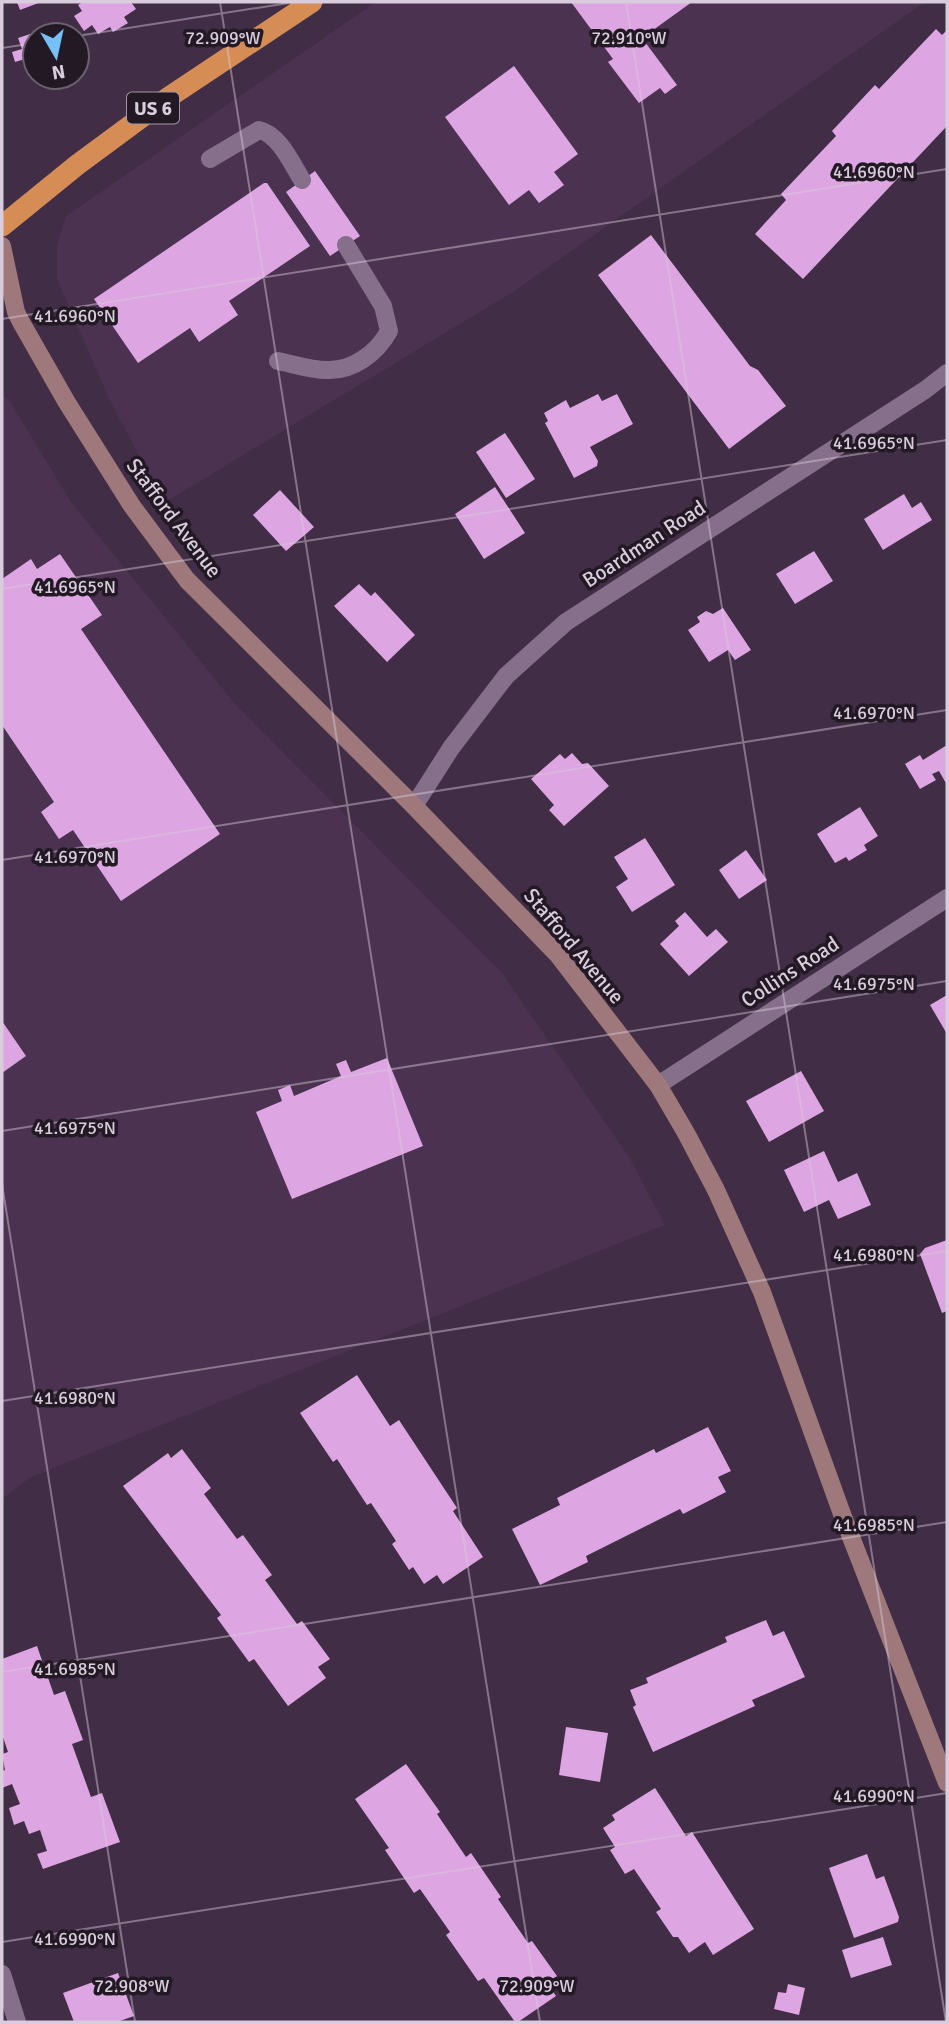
<svg xmlns="http://www.w3.org/2000/svg" width="949" height="2024" viewBox="0 0 949 2024" font-family="Signika,sans-serif">
<style>
.built{fill:#4b3250}
.building{fill:#dda5e1}
.lines{fill:none;stroke-linecap:round;stroke-linejoin:round}
.lane{stroke:#866f8b;stroke-width:18}
.street{stroke:#866f8b;stroke-width:18}
.secondary{stroke:#9e787b;stroke-width:18}
.highway{stroke:#d68d55;stroke-width:21}
.ticks{fill:none;stroke:#d9ccdc;stroke-width:2;stroke-opacity:0.45}
.labels{text-anchor:middle;stroke-width:7;stroke-linejoin:round;paint-order:stroke}
.shield{fill:#221924;stroke:#a296a5;stroke-width:2}
.shield-label{font-size:19px;font-weight:bold;fill:#d9ccdc}
.street-label{font-size:21px;fill:#d9ccdc;stroke:#221924}
.ticks-label{font-size:18px;text-anchor:middle;fill:#d9ccdc;stroke:#221924;stroke-width:7;stroke-linejoin:round;paint-order:stroke}
</style>
<rect width="100%" height="100%" fill="#412d45"/>
<g class="built">
<polygon points="376,2 925,2 516,290 164,503 110,401 57,279 57,244 66,216"/>
<polygon points="2,394 11,403 71,502 236,705 502,973 629,1157 665,1225 31,1477 2,1499"/>
</g>
<g class="building">
<polygon points="17,2 41,2 20,10"/>
<polygon points="83,2 131,2 136,9 124,17 128,23 113,32 110,27 98,34 92,25 84,31 74,16 82,11 78,5"/>
<polygon points="571,2 692,2 642,38 677,85 665,94 660,88 639,103 608,62 613,59"/>
<polygon points="61,24 64,35 35,35 35,72 29,74 25,59 15,62 12,52 22,49 18,38"/>
<polygon points="936,29 942,35 947,30 947,126 803,279 755,234 786,200 781,194 836,136 832,131 875,85 879,89"/>
<polygon points="514,66 578,154 554,172 564,185 539,203 529,190 509,205 445,117"/>
<polygon points="315,171 360,236 330,256 286,192"/>
<polygon points="264,183 267,183 310,246 229,301 238,315 199,342 190,328 138,363 94,299"/>
<polygon points="651,235 750,366 758,370 786,406 729,449 598,275"/>
<polygon points="598,394 602,401 617,394 633,424 590,447 598,461 597,466 574,478 545,423 548,421 544,413 566,400 570,408"/>
<polygon points="505,433 535,479 506,498 476,452"/>
<polygon points="495,487 525,533 484,559 455,514"/>
<polygon points="280,490 314,527 286,551 253,515"/>
<polygon points="904,494 912,508 921,502 932,520 883,550 864,519"/>
<polygon points="814,551 833,581 795,604 776,574"/>
<polygon points="60,554 102,615 81,629 220,834 121,901 73,830 59,839 41,812 54,802 2,725 2,579 31,559 37,569"/>
<polygon points="359,584 371,596 375,592 415,635 387,662 334,606"/>
<polygon points="723,608 751,650 735,660 728,650 709,662 688,630 700,622 697,617 706,611 713,614"/>
<polygon points="947,745 947,785 939,771 932,774 936,780 920,789 905,764 920,755 923,760"/>
<polygon points="572,753 582,764 588,763 609,786 564,826 549,810 554,805 531,779 560,754 565,759"/>
<polygon points="860,807 878,836 864,845 867,850 849,861 846,857 835,863 817,834"/>
<polygon points="645,838 675,885 632,912 616,887 628,879 614,857"/>
<polygon points="746,850 767,880 739,899 719,870"/>
<polygon points="685,912 707,937 716,929 728,942 689,976 660,944 679,926 675,921"/>
<polygon points="947,995 947,1034 930,1005"/>
<polygon points="2,1021 26,1056 2,1073"/>
<polygon points="387,1058 423,1146 292,1199 256,1112 282,1101 278,1090 290,1085 294,1096 341,1076 336,1064 346,1060 351,1072"/>
<polygon points="801,1071 824,1111 769,1142 746,1101"/>
<polygon points="824,1151 838,1182 857,1173 871,1205 838,1219 829,1200 804,1212 784,1170"/>
<polygon points="947,1240 947,1311 942,1313 920,1254 925,1248"/>
<polygon points="357,1375 390,1426 399,1420 457,1508 453,1511 483,1557 443,1584 437,1575 424,1584 413,1567 409,1570 392,1544 396,1541 371,1503 367,1505 337,1459 333,1462 300,1413"/>
<polygon points="708,1427 731,1471 718,1477 726,1492 683,1514 680,1509 586,1556 588,1562 540,1585 512,1529 560,1505 557,1498 654,1449 656,1453"/>
<polygon points="182,1449 211,1488 204,1494 237,1539 243,1535 272,1575 265,1580 297,1624 302,1621 330,1659 318,1667 326,1678 288,1706 254,1659 249,1662 217,1618 221,1615 123,1486 168,1453 171,1458"/>
<polygon points="766,1620 773,1636 784,1631 805,1677 752,1700 755,1706 653,1752 633,1707 636,1705 630,1690 648,1683 646,1678 727,1642 725,1637"/>
<polygon points="37,1646 54,1695 65,1691 83,1740 72,1744 91,1797 102,1793 120,1842 43,1869 37,1854 47,1851 40,1830 29,1834 24,1821 14,1825 9,1808 20,1804 12,1784 2,1788 2,1771 5,1770 2,1754 8,1752 2,1734 2,1659"/>
<polygon points="566,1727 608,1733 600,1782 559,1775"/>
<polygon points="406,1764 440,1812 437,1814 466,1857 471,1853 501,1897 498,1899 528,1943 532,1941 557,1976 547,1983 556,1996 518,2022 515,2022 484,1978 478,1981 446,1935 450,1932 420,1889 414,1893 385,1850 389,1848 355,1799"/>
<polygon points="655,1788 686,1836 692,1832 754,1929 713,1955 705,1942 689,1953 678,1937 673,1937 656,1912 661,1909 634,1869 625,1874 610,1850 615,1847 603,1828 615,1820 612,1815"/>
<polygon points="867,1854 876,1879 884,1876 899,1917 898,1922 854,1938 829,1868"/>
<polygon points="883,1937 892,1965 851,1978 842,1950"/>
<polygon points="118,1973 134,2016 117,2022 74,2022 63,1993"/>
<polygon points="788,1984 805,1988 799,2015 774,2009 778,1992 786,1993"/>
</g>
<g class="lines">
<g class="lane">
<path d="M210 159 259 130C279 134 292 164 302 180"/>
<path d="M278 361C293 364 311 370 327 370 353 371 377 353 389 331L383 306 346 245"/>
</g>
<g class="street">
<polyline points="414,806 451,748 506,676 566,622 925,390 947,373"/>
<polyline points="658,1085 947,898"/>
<polyline points="2,1974 17,2022"/>
</g>
<polyline class="secondary" points="2,246 16,312 21,322 66,401 132,506 187,580 414,806 558,955 658,1085 686,1133 716,1190 762,1292 842,1514 947,1783"/>
<polyline class="highway" points="2,226 77,165 169,97 312,2"/>
</g>
<path class="ticks" d="M220 2 540 2022M626 2 946 2022M77 36 295 2M2 48 35 43M2 319 947 169M2 589 947 440M2 860 947 710M2 1131 947 981M2 1184 135 2022M2 1401 947 1251M2 1672 947 1522M2 1942 947 1793"/>
<g class="labels">
<rect class="shield" x="127" y="92.5" width="52" height="31" rx="5"/>
<g class="shield-label">
<text x="153" y="115">US 6</text>
</g>
<g class="street-label">
<text transform="translate(174 518) rotate(53)" y="7">Stafford Avenue</text>
<text transform="translate(644 544) rotate(-33)" y="7">Boardman Road</text>
<text transform="translate(574 946) rotate(50)" y="7">Stafford Avenue</text>
<text transform="translate(790 972) rotate(-33)" y="7">Collins Road</text>
</g>
</g>
<g class="ticks-label">
<text x="223" y="44">72.909°W</text>
<text x="629" y="44">72.910°W</text>
<text x="874" y="178">41.6960°N</text>
<text x="75" y="322">41.6960°N</text>
<text x="874" y="449">41.6965°N</text>
<text x="75" y="593">41.6965°N</text>
<text x="874" y="719">41.6970°N</text>
<text x="75" y="863">41.6970°N</text>
<text x="874" y="990">41.6975°N</text>
<text x="75" y="1134">41.6975°N</text>
<text x="874" y="1261">41.6980°N</text>
<text x="75" y="1404">41.6980°N</text>
<text x="874" y="1531">41.6985°N</text>
<text x="75" y="1675">41.6985°N</text>
<text x="874" y="1802">41.6990°N</text>
<text x="75" y="1945">41.6990°N</text>
<text x="132" y="1992">72.908°W</text>
<text x="537" y="1992">72.909°W</text>
</g>
<rect width="949" height="2024" fill="none" stroke="#d9ccdc" stroke-width="7"/>
<g transform="translate(56 56) rotate(171)"><circle r="33" fill="#221924" stroke="#6b616e" stroke-width="2"/>
<path d="M0-5L12 26L0 18L-12 26Z" fill="#77bff7"/>
<text y="-10" font-size="19" font-weight="bold" text-anchor="middle" fill="#d9ccdc">N</text>
</g>
</svg>
